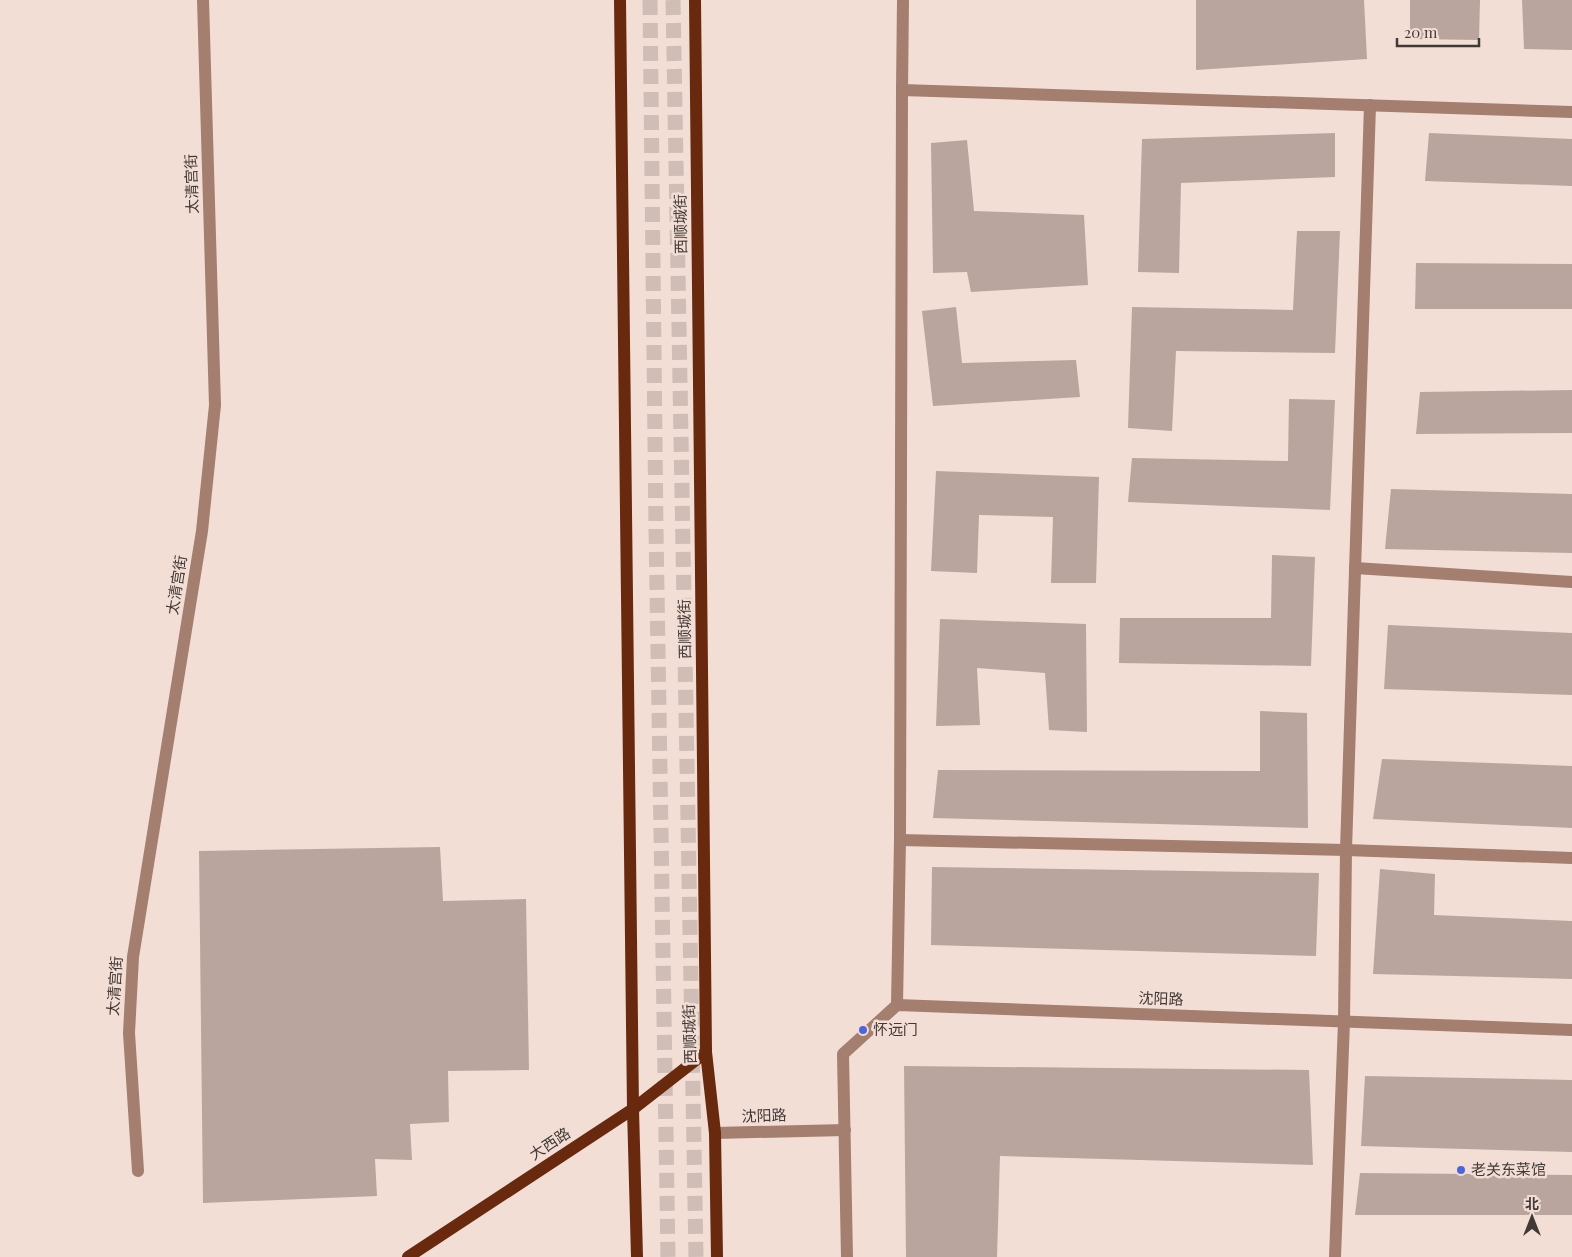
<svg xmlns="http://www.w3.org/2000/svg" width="1572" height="1257" viewBox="0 0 1572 1257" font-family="'Playfair Display','Noto Sans SC',serif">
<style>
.building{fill:#b9a59e}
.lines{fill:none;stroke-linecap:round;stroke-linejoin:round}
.highway-tunnel{stroke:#cfbdb6;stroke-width:15;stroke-dasharray:15 8;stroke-linecap:butt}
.minor{stroke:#a47e6f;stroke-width:12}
.major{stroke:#68290e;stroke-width:12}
.poi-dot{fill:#4e65da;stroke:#f3ded6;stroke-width:2}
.labels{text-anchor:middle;stroke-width:5;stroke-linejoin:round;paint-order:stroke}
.street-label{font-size:15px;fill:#413936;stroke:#f3ded6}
.poi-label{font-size:15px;fill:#413936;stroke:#f3ded6;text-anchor:start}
</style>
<rect width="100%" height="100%" fill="#f3ded6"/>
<g class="building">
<polygon points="1196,0 1364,0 1367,59 1196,70"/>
<polygon points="1410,0 1480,0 1479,40 1410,39"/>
<polygon points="1522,0 1572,0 1572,50 1524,49"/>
<polygon points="1335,133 1335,177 1181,183 1179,273 1138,272 1142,139"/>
<polygon points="1429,133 1572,139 1572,186 1425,181"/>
<polygon points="967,140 974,211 1084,215 1088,285 971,292 967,272 933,273 931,143"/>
<polygon points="1297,231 1340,231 1335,353 1176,351 1172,431 1128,428 1132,307 1293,310"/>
<polygon points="1416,263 1572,264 1572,309 1415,309"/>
<polygon points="956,307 962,363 1076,360 1080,397 933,406 922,311"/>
<polygon points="1572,390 1572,433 1416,434 1420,392"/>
<polygon points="1289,399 1335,400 1330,510 1128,502 1132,458 1288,461"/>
<polygon points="936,471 1099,477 1096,583 1051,583 1053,517 979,515 977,573 931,571"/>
<polygon points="1391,489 1572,494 1572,553 1385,549"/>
<polygon points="1272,555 1315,557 1311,666 1119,663 1120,618 1271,618"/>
<polygon points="940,619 1086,624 1087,732 1049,730 1045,673 977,668 980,725 936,726"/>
<polygon points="1388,625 1572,633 1572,695 1384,689"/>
<polygon points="1260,711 1307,713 1308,828 933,818 938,770 1260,771"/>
<polygon points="1382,759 1572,766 1572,828 1373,819"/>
<polygon points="440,847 443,901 526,899 529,1070 448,1071 449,1122 410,1124 412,1160 375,1159 377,1196 203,1203 199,851"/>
<polygon points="932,867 1319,873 1316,956 931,945"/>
<polygon points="1380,869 1435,874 1434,915 1572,921 1572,979 1373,974"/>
<polygon points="904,1066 1309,1070 1313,1165 1000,1156 997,1257 906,1257"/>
<polygon points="1365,1076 1572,1080 1572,1152 1361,1146"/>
<polygon points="1360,1173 1572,1175 1572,1215 1355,1215"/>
</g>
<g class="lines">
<g class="highway-tunnel">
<polyline points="650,0 656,530 668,1257"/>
<polyline points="673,0 696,1257"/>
</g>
<g class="minor">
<polyline points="902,90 903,0"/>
<polyline points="1355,568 1572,582"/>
<polyline points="900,840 1346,850 1572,858"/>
<polyline points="897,1005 900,840 902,90 1572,112"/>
<polyline points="715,1133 845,1130"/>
<polyline points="138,1171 129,1033 133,957 202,531 215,405 203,0"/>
<polyline points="847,1257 843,1054 897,1005 1572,1030"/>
<polyline points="1335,1257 1344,1022 1346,850 1370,105"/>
</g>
<g class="major">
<polyline points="620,0 633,1109 637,1257"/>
<polyline points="695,0 706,1052 715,1133 717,1257"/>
<polyline points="408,1257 633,1109 706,1052"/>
</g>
</g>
<g class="poi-dot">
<circle cx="863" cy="1030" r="5"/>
<circle cx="1461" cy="1170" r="5"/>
</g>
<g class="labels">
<g class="street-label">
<text transform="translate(192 184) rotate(-92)" y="5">太清宫街</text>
<text transform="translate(681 224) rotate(-91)" y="5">西顺城街</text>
<text transform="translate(177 585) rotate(-81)" y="5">太清宫街</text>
<text transform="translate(685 629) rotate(-91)" y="5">西顺城街</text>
<text transform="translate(115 986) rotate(-86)" y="5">太清宫街</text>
<text transform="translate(1161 999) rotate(2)" y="5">沈阳路</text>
<text transform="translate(690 1034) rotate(-92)" y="5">西顺城街</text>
<text transform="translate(764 1116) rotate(-2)" y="5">沈阳路</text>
<text transform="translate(550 1144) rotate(-33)" y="5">大西路</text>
</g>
<g class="poi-label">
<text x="873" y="1035">怀远门</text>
<text x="1471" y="1175">老关东菜馆</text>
</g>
</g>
<g transform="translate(1532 1217)" stroke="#f3ded6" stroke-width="4" paint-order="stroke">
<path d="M0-4L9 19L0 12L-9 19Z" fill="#413936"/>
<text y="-8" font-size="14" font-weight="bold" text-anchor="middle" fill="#413936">北</text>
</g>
<path d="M1397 38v8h82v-8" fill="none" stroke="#413936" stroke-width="2.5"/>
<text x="1404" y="38" font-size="15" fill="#413936" stroke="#f3ded6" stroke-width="4" paint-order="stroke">20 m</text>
</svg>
